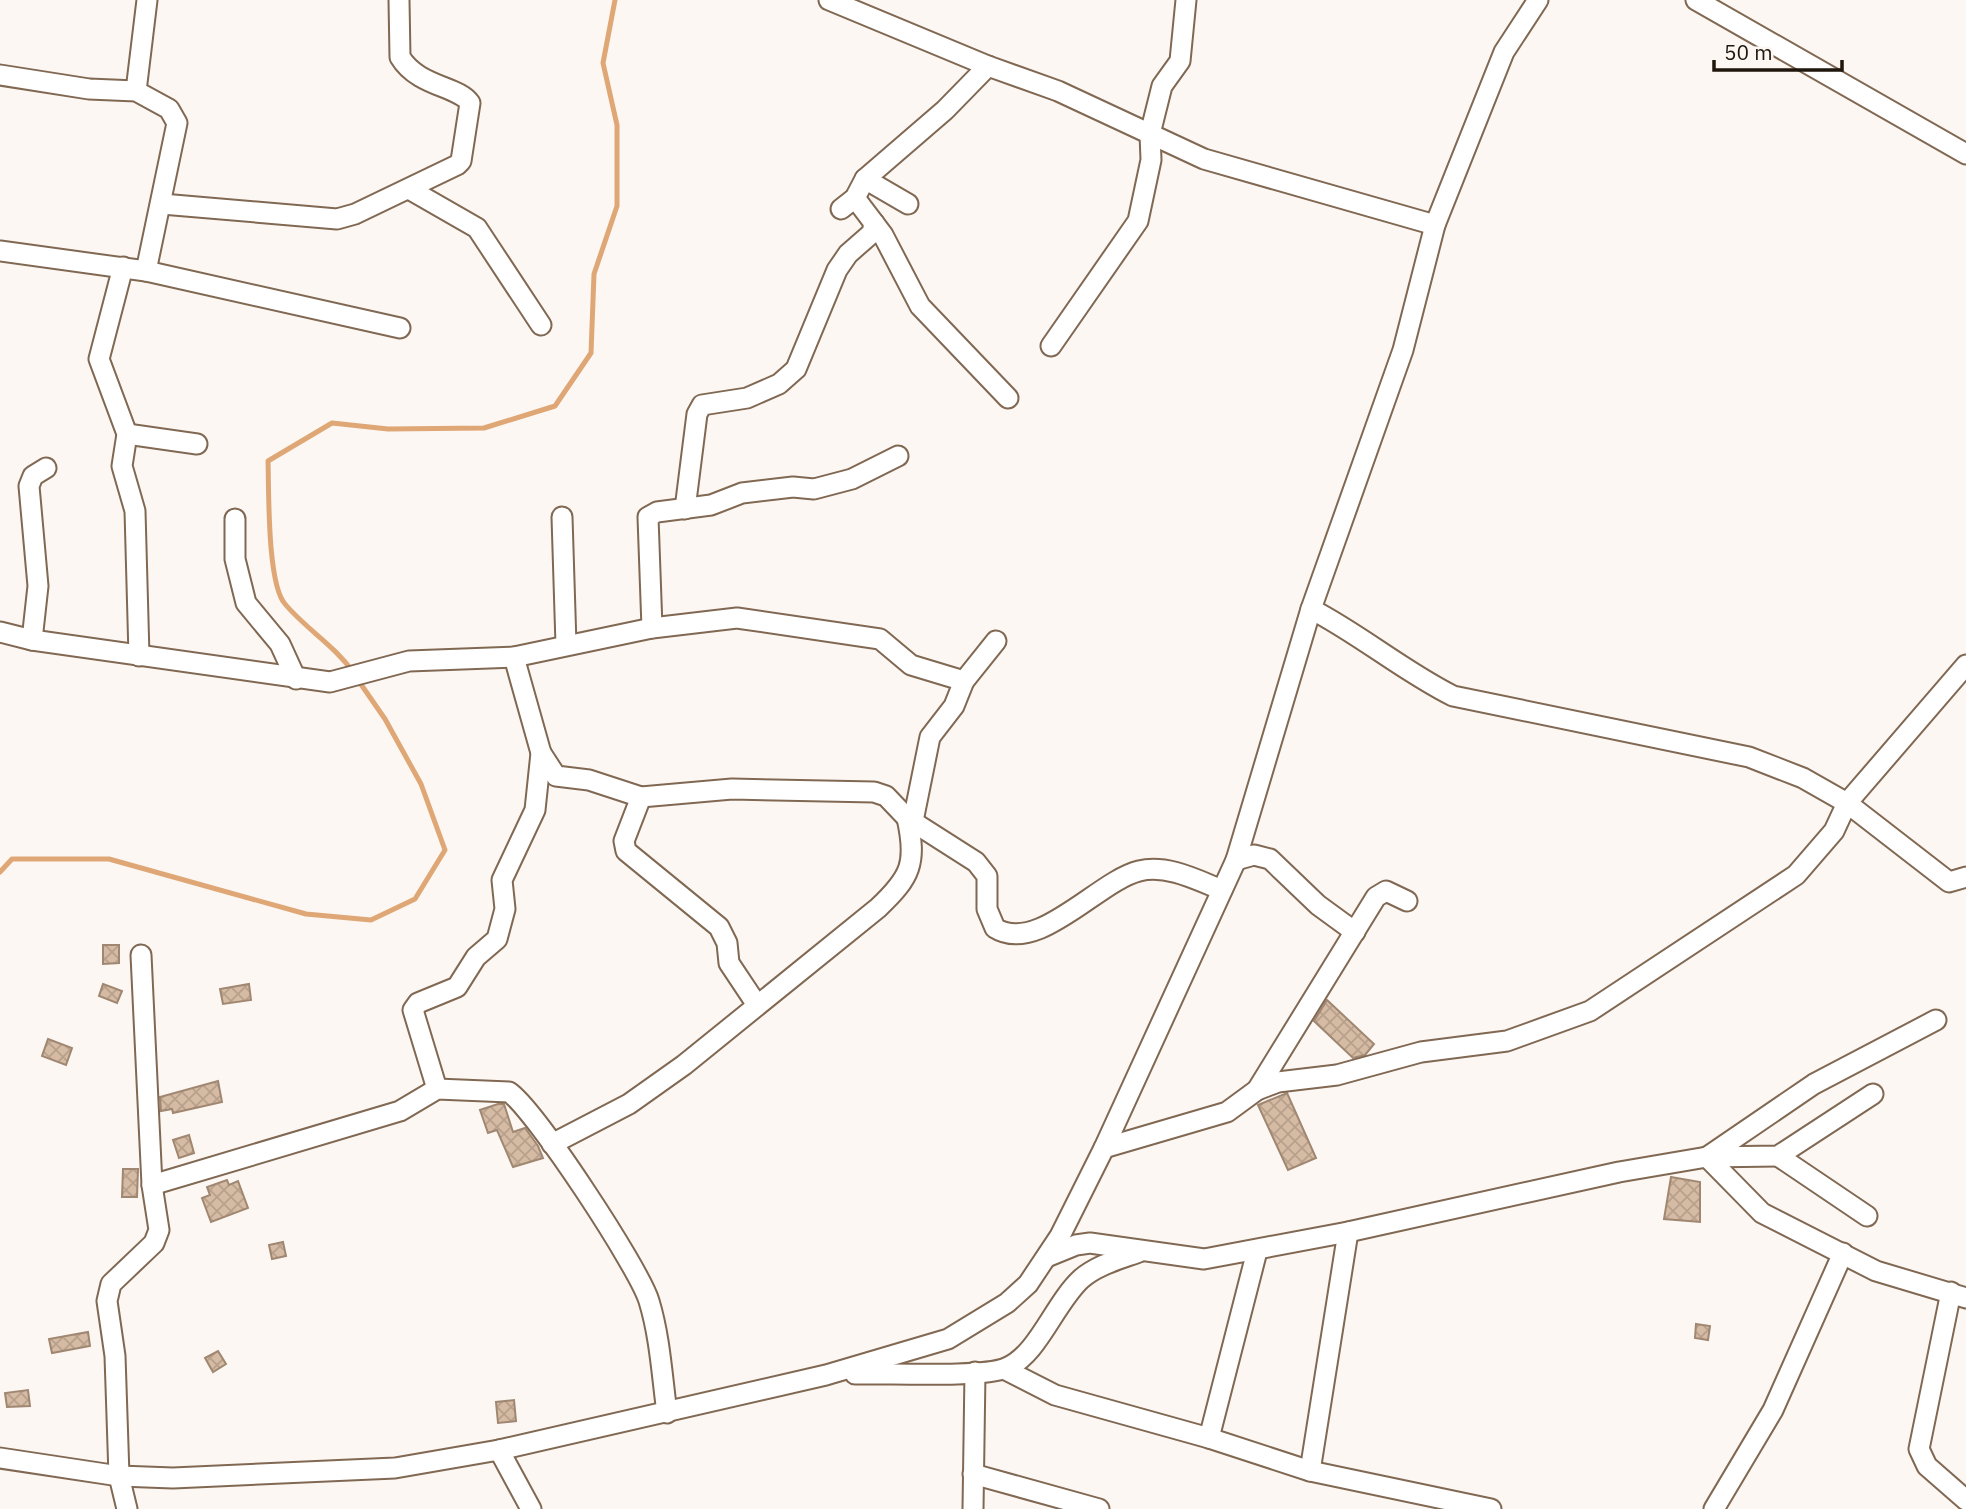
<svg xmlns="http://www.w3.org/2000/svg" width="1966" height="1509" viewBox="0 0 1966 1509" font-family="'IBM Plex Sans',sans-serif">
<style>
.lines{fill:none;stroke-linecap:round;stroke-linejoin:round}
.stream{stroke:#dfa775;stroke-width:5}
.building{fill:url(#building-cross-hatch);stroke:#a08771;stroke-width:2}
.minor-casing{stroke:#806853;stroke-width:23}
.minor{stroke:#fff;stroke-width:19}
</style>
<defs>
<pattern id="building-cross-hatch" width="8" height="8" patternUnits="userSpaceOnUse" patternTransform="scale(1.75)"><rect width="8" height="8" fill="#d6bba4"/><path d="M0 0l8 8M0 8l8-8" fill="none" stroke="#b7a08c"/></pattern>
</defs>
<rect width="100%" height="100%" fill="#fcf7f2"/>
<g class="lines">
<g class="stream">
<path d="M353 672C334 645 306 629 285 604 267 583 269 490 268 461L332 423 388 429 484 428 555 406 591 353 594 274 617 206V125L603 63 615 0"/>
<polyline points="0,872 12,859 109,859 306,914 371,920 415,899 445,850 421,784 385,719 358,680"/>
</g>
</g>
<g class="building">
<polygon points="103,945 119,945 119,963 103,964"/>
<polygon points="103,984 122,991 117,1003 99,996"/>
<polygon points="249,984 251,1000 223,1004 220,989"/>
<polygon points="1327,1000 1374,1044 1365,1055 1353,1058 1314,1021"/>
<polygon points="48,1039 72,1048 66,1065 42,1056"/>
<polygon points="218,1081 222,1102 173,1113 172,1109 161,1111 160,1097"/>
<polygon points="1287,1093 1316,1158 1288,1170 1258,1105"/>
<polygon points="498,1104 504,1104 513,1132 525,1128 538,1146 543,1158 513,1167 497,1130 488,1133 480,1110"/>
<polygon points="189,1135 194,1153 179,1158 173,1140"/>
<polygon points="123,1169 138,1169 137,1197 122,1197"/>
<polygon points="1671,1177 1700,1182 1700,1222 1664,1219"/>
<polygon points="227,1180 229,1185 238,1181 248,1208 211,1222 202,1198 210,1195 207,1187"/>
<polygon points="283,1242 286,1256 272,1259 269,1245"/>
<polygon points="1696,1324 1710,1326 1708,1340 1695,1338"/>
<polygon points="88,1332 90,1346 52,1353 49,1339"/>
<polygon points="218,1351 226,1364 213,1372 205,1358"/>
<polygon points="28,1390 30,1406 7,1407 5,1393"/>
<polygon points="514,1400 516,1421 498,1423 496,1402"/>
</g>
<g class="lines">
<defs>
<g id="minor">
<polyline points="829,0 988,66 1058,91 1204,159 1435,225"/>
<polyline points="1696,0 1966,154"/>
<polyline points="0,75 89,89 136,91 169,109 177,123 146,271"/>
<polyline points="136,91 147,0"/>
<polyline points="865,179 908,204"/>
<polyline points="409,189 477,228 541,325"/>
<polyline points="855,198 883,235 920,306 1008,398"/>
<path d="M162 204 337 219 355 214 457 165 461 161 470 103C459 86 418 87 400 57L399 0"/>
<polyline points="841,209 855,198 865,179 945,110 988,66"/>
<polyline points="0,251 146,271 400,328"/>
<polyline points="123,267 99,359 127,434 122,466 135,511 139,656"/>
<polyline points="1051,346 1138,221 1151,160 1150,134 1162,86 1180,61 1186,0"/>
<polyline points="127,434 197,444"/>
<polyline points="685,509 697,414 702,405 747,398 779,384 796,369 837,270 848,254 872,233 874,223"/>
<polyline points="562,517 566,645"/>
<polyline points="235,519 235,559 246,603 280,644 296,679"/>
<path d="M1311 609C1361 635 1403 671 1453 696L1749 757 1803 778 1847 803 1966 665"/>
<polyline points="652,628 648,517 657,512 711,505 742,493 793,487 814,489 852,479 898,456"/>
<polyline points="0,632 32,640 330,682 409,661 514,657 652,628 737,618 880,639 911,665 964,681"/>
<polyline points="32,640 38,586 29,486 33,476 46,468"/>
<path d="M541 753 556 776 589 780 641 797 732 789 874 792 886 796 907 818 976 862 987 876V909L995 928C1038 955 1098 881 1139 871 1167 864 1197 880 1222 890"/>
<polyline points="641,797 624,841 626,851 719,927 727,943 729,963 757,1005"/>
<polyline points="913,821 930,737 954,706 964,681 996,641"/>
<polyline points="1236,860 1254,855 1270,859 1318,905 1355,932"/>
<polyline points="437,1089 413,1010 418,1003 457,987 476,957 497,939 505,909 502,880 535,810 541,753 514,657"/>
<polyline points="1257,1090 1376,897 1386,891 1407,901"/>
<path d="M552 1144 629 1104 684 1065 878 908C911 877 917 863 907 818"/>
<polyline points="1104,1148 1227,1112 1257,1090 1278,1082 1337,1075 1421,1052 1507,1041 1590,1011 1796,875 1834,831 1847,803 1949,882 1966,877"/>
<polyline points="1778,1156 1867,1216"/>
<polyline points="1707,1157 1762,1213 1876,1271 1966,1298"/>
<polyline points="1707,1157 1814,1084 1936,1020"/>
<path d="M152 1185 400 1111 437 1089 509 1092C536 1111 639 1268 649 1301 660 1337 662 1376 667 1413"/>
<polyline points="1049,1256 1076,1245 1090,1243 1204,1259 1348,1232 1619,1172 1707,1157 1778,1156 1873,1094"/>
<polyline points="1951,1292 1919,1449 1927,1466 1966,1500"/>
<polyline points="1004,1369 1055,1395 1209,1438 1310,1471 1491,1509"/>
<path d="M855 1374C887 1373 981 1378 1006 1368 1038 1355 1054 1304 1081 1279 1097 1265 1120 1259 1139 1252"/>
<polyline points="1209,1438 1257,1251"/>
<polyline points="499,1450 531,1509"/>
<polyline points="0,1458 119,1476 173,1478 395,1468 499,1450 826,1375 948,1339 1007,1303 1028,1284 1060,1236 1104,1148 1236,860 1311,609 1403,350 1435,225 1504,52 1538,0"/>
<polyline points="1310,1471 1348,1232"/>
<polyline points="973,1474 1099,1509"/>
<polyline points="127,1509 119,1476 115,1356 107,1301 111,1284 154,1243 159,1230 152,1185 141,955"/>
<polyline points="973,1509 975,1372"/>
<polyline points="1714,1509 1773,1410 1843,1253"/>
</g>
</defs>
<use href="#minor" class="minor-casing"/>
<use href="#minor" class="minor"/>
</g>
<path d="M1714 60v10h128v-10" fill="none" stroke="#1f160d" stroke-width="3.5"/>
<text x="1724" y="60" font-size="21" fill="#1f160d" stroke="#fcf7f2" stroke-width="5" paint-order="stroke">50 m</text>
</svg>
